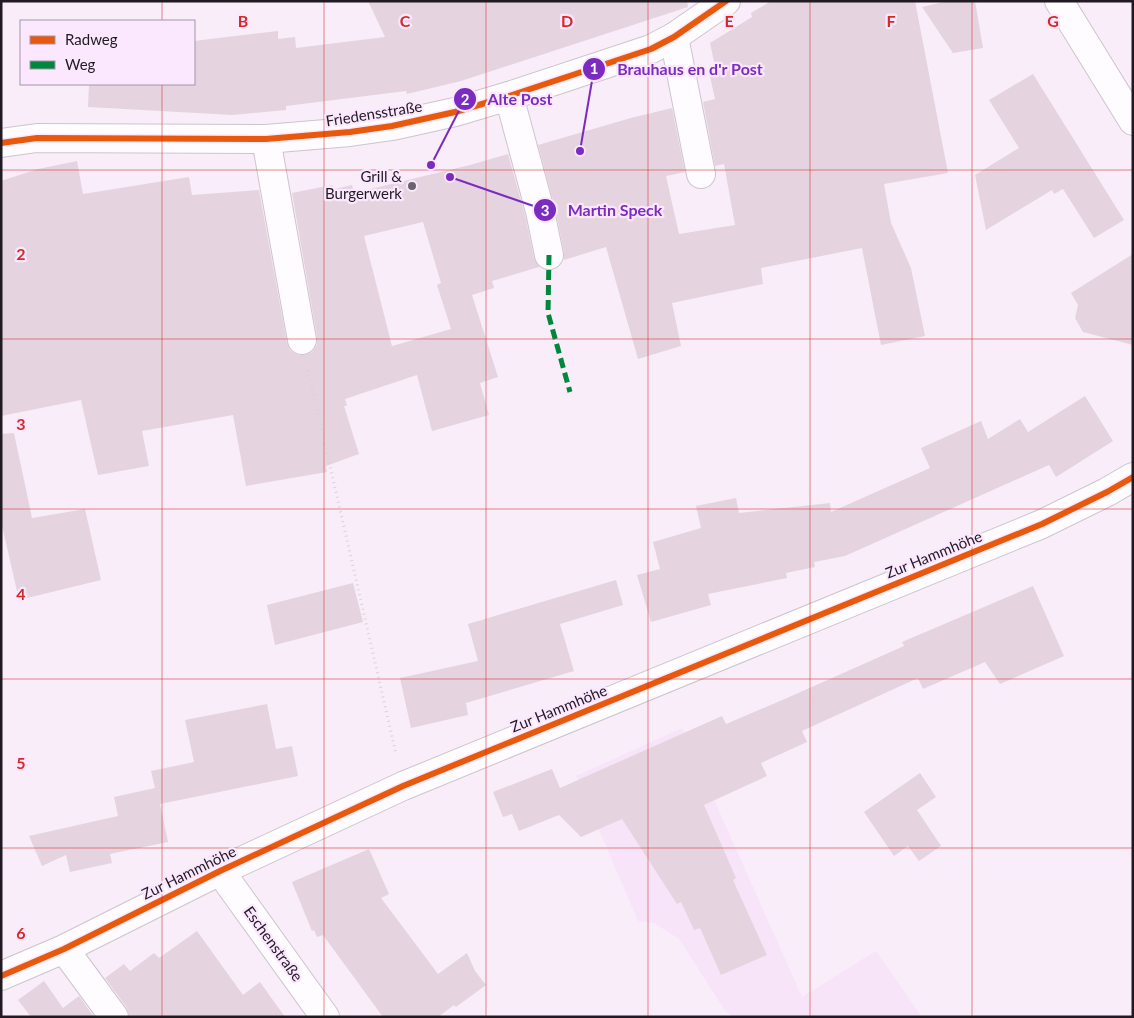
<svg xmlns="http://www.w3.org/2000/svg" width="1134" height="1018" viewBox="0 0 1134 1018" font-family="Lato,sans-serif">
<style>
.built{fill:#f7e4f9}
.building{fill:#e5d4df;fill-rule:evenodd}
.lines{fill:none;stroke-linecap:round;stroke-linejoin:round}
.minor-casing{stroke:#cdc5ce;stroke-width:30}
.path{stroke:#d7d4d7;stroke-width:3;stroke-dasharray:1 4;stroke-linecap:butt}
.minor{stroke:#fefcfe;stroke-width:28}
.quiet{stroke:#00873e;stroke-width:5;stroke-dasharray:10 5;stroke-linecap:butt}
.cycleway-casing{stroke:#fbe8fe;stroke-width:9}
.cycleway{stroke:#e8590c;stroke-width:6}
.grid{fill:none;stroke:#d62828;stroke-width:1;stroke-opacity:0.55}
.poi-dot{fill:#6c646d;stroke:#fbe8fe;stroke-width:2}
.labels{text-anchor:middle;stroke-width:4.5;stroke-linejoin:round;paint-order:stroke}
.street-label{font-size:15px;fill:#211a22;stroke:#fbe8fe}
.poi-label{font-size:15px;fill:#211a22;stroke:#fbe8fe;text-anchor:end}
.grid-label{font-size:16px;text-anchor:middle;font-weight:bold;fill:#d62828;stroke:#fbe8fe;stroke-width:4.5;stroke-linejoin:round;paint-order:stroke}
.leader{fill:none;stroke:#7b2cbf;stroke-width:2}
.callout-dot{fill:#7b2cbf;stroke:#fbe8fe;stroke-width:2}
.mark-label{font-size:15px;text-anchor:middle;font-weight:bold;fill:#fff}
.callout-label{font-size:16px;text-anchor:middle;font-weight:bold;fill:#7b2cbf;stroke:#fbe8fe;stroke-width:4.5;stroke-linejoin:round;paint-order:stroke}
</style>
<rect width="100%" height="100%" fill="#f8edf9"/>
<polygon class="built" points="682,728 802,997 876,951 922,1017 733,1017 724,1009 679,939 654,923 638,921 576,776"/>
<g class="building">
<polygon points="368,1 687,1 688,7 461,81 407,94 406,91 286,106 286,110 232,115 88,107 89,84 194,84 194,41 278,31 278,39 295,37 296,48 385,37"/>
<polygon points="771,1 915,1 948,173 884,184 891,223 911,268 925,336 881,345 862,248 761,268 763,284 672,303 681,346 638,359 606,247 564,260 564,252 555,208 538,145 631,118 672,108 685,172 666,176 679,234 735,225 724,164 715,166 703,102 715,99 709,72 716,71 710,43 752,17 751,13"/>
<polygon points="948,1 975,1 983,48 953,53 922,7"/>
<polygon points="1033,74 1124,220 1094,238 1063,189 1054,194 1052,190 986,230 975,175 1019,148 989,100"/>
<path d="M508 154 525 215 534 258 539 267 492 281 494 288 472 295 498 377 480 383 489 415 432 431 417 375 345 399 347 406H344L359 454 326 466 327 472 246 486 233 415 142 431 149 466 98 475 81 400 1 416V181L38 169 77 161 83 194 189 177 192 195 259 190 287 343 290 350 296 354 304 355 312 352 317 345V337L292 193 332 185 335 189 352 185 354 193 470 165ZM423 222 441 283 437 285 451 329 392 346 364 236Z"/>
<polygon points="1133,254 1133,345 1083,332 1075,318 1078,305 1071,293"/>
<polygon points="1085,396 1113,441 1056,477 1049,465 845,556 814,562 815,567 786,573 787,578 708,594 711,605 651,622 637,575 660,569 653,542 701,528 696,506 736,498 739,513 830,503 831,512 930,468 921,448 981,421 988,439 1020,419 1028,432"/>
<polygon points="14,433 32,518 85,509 101,580 19,600 1,521 1,434"/>
<polygon points="616,580 623,605 560,624 574,671 466,703 468,715 411,728 400,678 478,661 468,624"/>
<polygon points="353,583 363,622 275,645 267,605"/>
<polygon points="1033,586 1064,656 1000,684 985,662 923,689 918,678 802,731 807,742 761,763 767,776 704,805 736,878 733,880 767,955 721,975 700,928 694,930 681,902 677,904 622,819 581,837 559,815 519,831 512,814 503,817 493,792 552,769 560,788 722,716 726,724 787,698 904,646 902,642"/>
<polygon points="267,704 276,749 292,746 298,776 160,804 168,842 110,854 112,863 70,872 66,855 42,866 29,836 118,816 114,797 155,788 151,771 194,762 185,720"/>
<polygon points="920,773 936,797 917,810 941,846 919,861 908,846 894,856 864,812"/>
<polygon points="369,849 389,894 381,898 438,974 467,953 475,971 486,985 456,1007 454,1005 438,1017 383,1017 323,935 317,937 314,930 312,931 292,882"/>
<polygon points="197,931 243,995 260,982 285,1017 129,1017 127,1008 105,978 124,964 130,971 154,953 159,958"/>
<polygon points="44,981 63,1008 79,996 94,1017 31,1017 18,1000"/>
</g>
<g class="lines">
<defs>
<g id="minor">
<polyline points="1059,1 1133,121"/>
<polyline points="674,37 701,174"/>
<polyline points="509,96 540,211 549,255"/>
<polyline points="266,139 302,340"/>
<polyline points="1,143 37,138 266,139 350,132 392,126 455,112 509,96 651,49 674,37 726,1"/>
<polyline points="220,871 325,1017"/>
<polyline points="64,949 114,1017"/>
<polyline points="1,976 64,949 220,871 403,786 1042,524 1107,492 1133,477"/>
</g>
</defs>
<use href="#minor" class="minor-casing"/>
<polyline class="path" points="308,370 396,754"/>
<use href="#minor" class="minor"/>
<polyline class="quiet" points="549,255 548,313 570,392"/>
<defs>
<g id="cycleway">
<polyline points="1,143 37,138 266,139 350,132 392,126 455,112 509,96 651,49 674,37 726,1"/>
<polyline points="1,976 64,949 220,871 403,786 1042,524 1107,492 1133,477"/>
</g>
</defs>
<use href="#cycleway" class="cycleway-casing"/>
<use href="#cycleway" class="cycleway"/>
</g>
<path class="grid" d="M162 1V21M324 1V1017M486 1V1017M648 1V1017M810 1V1017M972 1V1017M162 84V1017M1 170H1133M1 339H1133M1 509H1133M1 679H1133M1 848H1133"/>
<circle class="poi-dot" cx="412" cy="186" r="5"/>
<g class="labels">
<g class="street-label">
<text transform="translate(374 114) rotate(-9)" y="5">Friedensstraße</text>
<text transform="translate(934 555) rotate(-22)" y="5">Zur Hammhöhe</text>
<text transform="translate(559 709) rotate(-22)" y="5">Zur Hammhöhe</text>
<text transform="translate(189 873) rotate(-26)" y="5">Zur Hammhöhe</text>
<text transform="translate(273 944) rotate(54)" y="5">Eschenstraße</text>
</g>
<g class="poi-label">
<text x="402" y="182">Grill &amp;<tspan x="402" dy="17">Burgerwerk</tspan></text>
</g>
</g>
<g class="grid-label">
<text x="243" y="27">B</text>
<text x="405" y="27">C</text>
<text x="567" y="27">D</text>
<text x="729" y="27">E</text>
<text x="891" y="27">F</text>
<text x="1053" y="27">G</text>
<text x="21" y="260">2</text>
<text x="21" y="430">3</text>
<text x="21" y="600">4</text>
<text x="21" y="769">5</text>
<text x="21" y="939">6</text>
</g>
<path class="leader" d="M580 151L594 69M431 165L465 99M450 177L545 210"/>
<g class="callout-dot">
<circle cx="580" cy="151" r="5"/>
<circle cx="431" cy="165" r="5"/>
<circle cx="450" cy="177" r="5"/>
<circle cx="594" cy="69" r="12"/>
<circle cx="465" cy="99" r="12"/>
<circle cx="545" cy="210" r="12"/>
</g>
<g class="mark-label">
<text x="594" y="74">1</text>
<text x="465" y="105">2</text>
<text x="545" y="216">3</text>
</g>
<g class="callout-label">
<text x="690" y="75">Brauhaus en d'r Post</text>
<text x="520" y="105">Alte Post</text>
<text x="615" y="216">Martin Speck</text>
</g>
<rect width="1134" height="1018" fill="none" stroke="#211a22" stroke-width="5"/>
<rect x="20" y="20" width="175" height="65" fill="#fbe8fe" stroke="#a496a6"/>
<rect x="30" y="36" width="25" height="8" fill="#e8590c" stroke="#a496a6"/>
<text x="65" y="45" font-size="15" fill="#211a22">Radweg</text>
<rect x="30" y="61" width="25" height="8" fill="#00873e" stroke="#a496a6"/>
<text x="65" y="70" font-size="15" fill="#211a22">Weg</text>
</svg>
